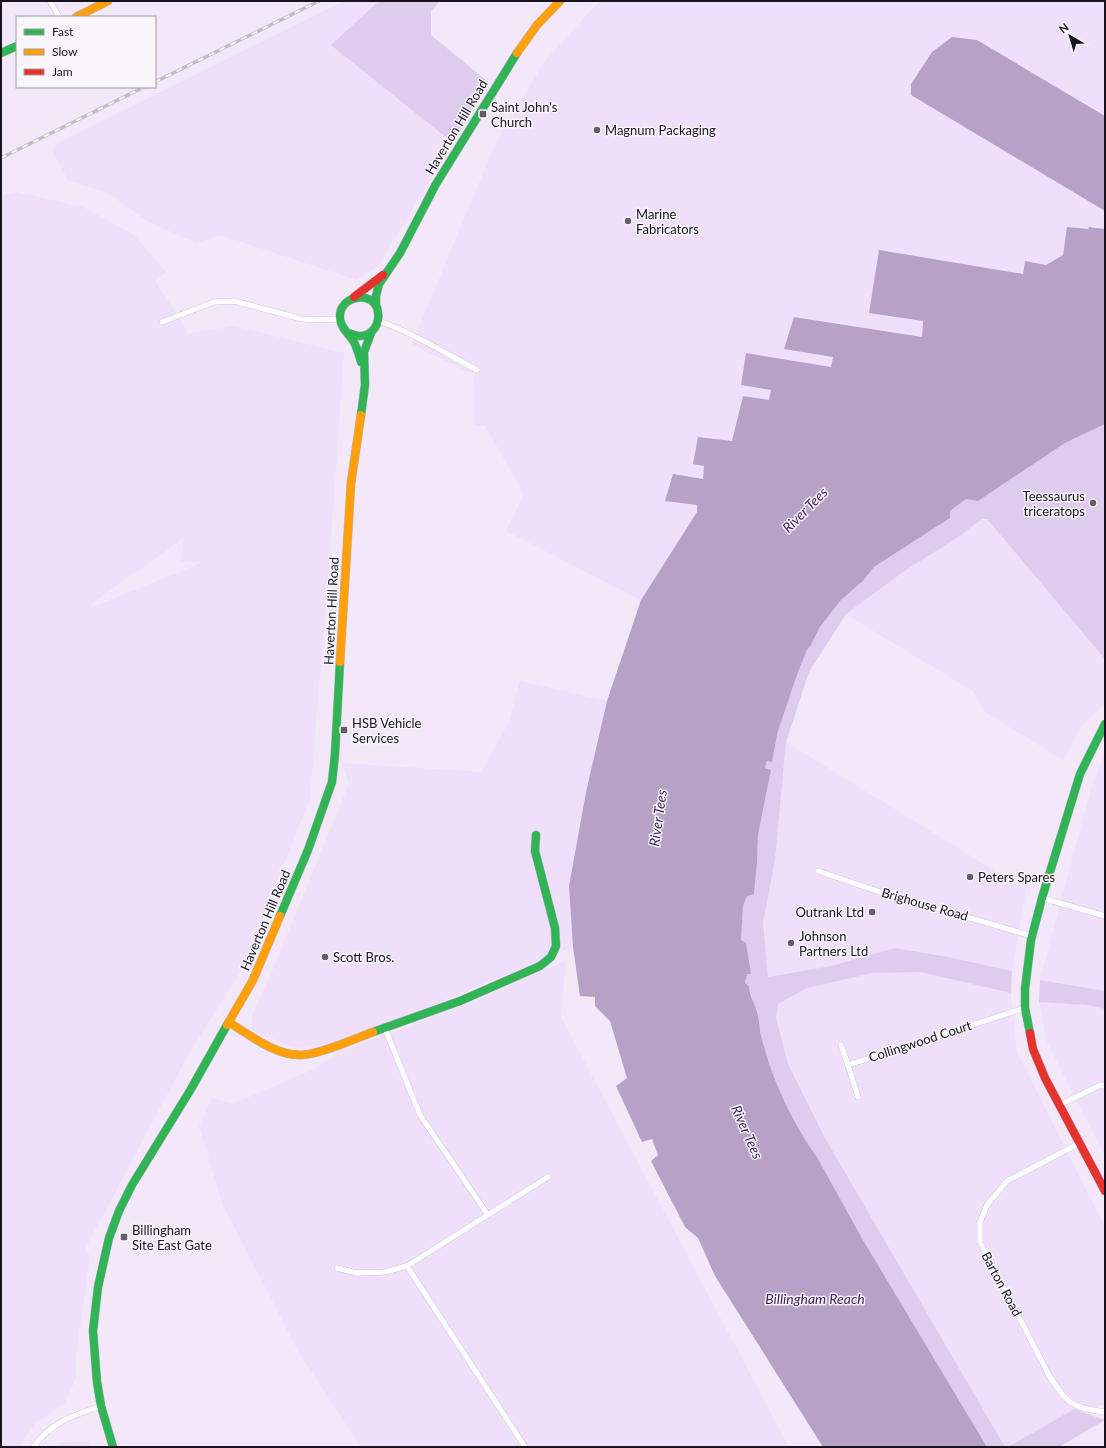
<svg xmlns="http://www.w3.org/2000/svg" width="1106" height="1448" viewBox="0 0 1106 1448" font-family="Lato,sans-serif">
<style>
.built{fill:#efdffa;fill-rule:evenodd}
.green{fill:#dfcbed}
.water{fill:#b8a1c7}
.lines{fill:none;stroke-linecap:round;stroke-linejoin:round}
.street-casing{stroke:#bab3c0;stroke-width:6}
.fast-casing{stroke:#bab3c0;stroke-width:9}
.slow-casing{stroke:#bab3c0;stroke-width:9}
.jam-casing{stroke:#bab3c0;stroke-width:9}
.street{stroke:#fdfcfe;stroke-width:5.5}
.fast{stroke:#30b455;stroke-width:8}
.slow{stroke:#ff9f0a;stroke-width:8}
.jam{stroke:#e5322d;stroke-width:8}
.rail-casing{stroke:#bfbdc0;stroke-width:3.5}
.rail{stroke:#f8f5fb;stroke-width:2;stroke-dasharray:6;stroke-linecap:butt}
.poi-dot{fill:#655e6a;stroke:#f8f5fb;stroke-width:1.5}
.labels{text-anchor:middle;stroke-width:3;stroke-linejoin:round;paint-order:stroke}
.poi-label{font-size:13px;fill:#19131d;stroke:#f8f5fb;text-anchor:start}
.street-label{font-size:13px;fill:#19131d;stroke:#f8f5fb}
.water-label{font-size:14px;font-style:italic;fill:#421c57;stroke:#f8f5fb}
</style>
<rect width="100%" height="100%" fill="#f2e8f9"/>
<g class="built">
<polygon points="344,1 379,1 332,45 453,143 379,265 357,280 220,235 196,243 147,221 106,192 68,180 52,150 58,143"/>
<polygon points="601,1 1105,1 1105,116 977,40 932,52 911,84 911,95 1105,211 1105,229 1089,227 1064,255 1046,265 1025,261 1023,274 879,251 923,321 922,337 795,317 833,357 831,367 746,353 771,390 769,400 743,396 733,441 694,464 704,466 703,479 697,505 697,512 641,600 506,531 524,494 485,426 475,425 474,375 412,344 494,147 544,62 594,7"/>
<path d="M17 192 83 207 133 234 166 272 155 281 183 323 187 334 234 326 344 353 330 555 310 798 241 971 187 1057 85 1249 90 1256 76 1355V1378L65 1403 37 1422 27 1434 20 1447H1V195ZM184 538 180 562H204L92 607V603Z"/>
<polygon points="982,519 987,519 1105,659 1105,704 1083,724 1063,760 985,712 973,691 845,614 903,572 958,537"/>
<polygon points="520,681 607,701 586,792 569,886 573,947 411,1014 326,1045 292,1047 252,1030 252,1015 273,969 349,784 342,763 481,772 508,724"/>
<polygon points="786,742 1026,890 1012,971 948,957 895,948 831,966 768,977 763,923 775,860"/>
<polygon points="1105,756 1105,991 1040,980 1090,792 1102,760"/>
<polygon points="566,960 561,1017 789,1447 361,1447 299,1353 223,1205 199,1126 212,1098 233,1104 312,1070 342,1051 475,1001"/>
<polygon points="920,972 1011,993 1017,1052 1105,1227 1105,1405 1074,1409 1008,1447 1005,1447 825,1138 788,1064 776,1018 778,1004 807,988 873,973"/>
<polygon points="1039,1002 1087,1005 1105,1009 1105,1156 1057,1062 1046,1039"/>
<polygon points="86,1441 91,1447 51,1447 63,1442"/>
</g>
<g class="green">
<polygon points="379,1 440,1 431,11 431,35 488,82 453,143 331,45"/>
<path d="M1105 424V659L987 519H982L958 537 903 572 846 614 809 672 786 742 775 860 763 923 768 977 831 966 895 948 948 957 1012 971 1011 993 920 972 873 973 807 988 778 1004 776 1018 788 1064 825 1138 1005 1447H987L863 1240 817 1157C793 1124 772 1079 762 1039 759 1030 760 1020 757 1012 754 1001 751 999 749 986L745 984 747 974H750L741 940 743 906 747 896 754 893 757 863 758 835 771 770 765 768 767 761 772 762 778 731 798 672 807 650 811 645 820 627 841 600 863 581 874 567 950 518V511L966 499 978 501 1065 443Z"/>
<polygon points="1040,980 1105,991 1105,1009 1087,1005 1039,1002"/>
<polygon points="1074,1409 1105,1420 1059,1447 1008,1447"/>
</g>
<g class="water">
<polygon points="952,37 977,40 1105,116 1105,211 911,95 911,84 932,52"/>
<path d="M1067 227 1088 229 1089 227 1105 229V424L1065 443 978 501 966 499 950 511V518L874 567 863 581 841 600 820 627 811 645 807 650 798 672 778 731 772 762 767 761 765 768 771 770 758 835 757 863 754 894 747 896 743 906 741 940 746 943 751 974H747L745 983 749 986C750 999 754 1000 757 1012 760 1020 759 1030 762 1039 772 1079 793 1124 817 1157L863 1240 987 1447H823L715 1276 698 1238 685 1227 651 1161 658 1155 652 1139 642 1142 616 1086 627 1078 610 1021 595 1006V997L580 996 573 947 569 886 586 792 607 701 641 600 697 512V505L665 501 673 474 703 479 704 466 693 464 698 437 732 441 743 396 769 400 771 390 741 385 746 353 831 367 833 357 784 349 794 317 922 337 923 321 869 313 879 250 1023 274 1025 261 1046 265 1063 255Z"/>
</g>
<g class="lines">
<defs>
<g id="street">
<polyline points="50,1 59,17"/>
<path d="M379 321C413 333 445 353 477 370"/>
<polyline points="162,322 214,302 234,301 302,319 340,320"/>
<polyline points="818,871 880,892 1032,936"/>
<polyline points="1042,898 1105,916"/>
<polyline points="385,1028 420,1115 488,1215"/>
<polyline points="841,1045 848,1065"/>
<polyline points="858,1097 848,1065 1025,1008"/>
<polyline points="1059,1105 1101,1085 1105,1086"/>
<path d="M1080 1143 1007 1181 987 1205 980 1222V1242L1050 1377C1067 1404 1073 1408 1105 1412"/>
<polyline points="407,1266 525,1447"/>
<polyline points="337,1268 357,1273 385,1272 407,1266 548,1177"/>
<path d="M34 1447C49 1423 76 1414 101 1406"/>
</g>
<g id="fast">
<polyline points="1,53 17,46"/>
<polyline points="376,305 376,296 379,284 400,253 436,184 517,53"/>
<path d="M348 333C352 334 356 336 360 336 373 336 380 323 378 312 375 289 338 295 340 318 340 327 349 334 354 342 357 348 359 355 361 362"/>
<polyline points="361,415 365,385 364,352 371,333"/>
<polyline points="280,916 308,850 332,782 335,754 340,662"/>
<polyline points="373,1032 460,1001 540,966 551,957 556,946 555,928 535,851 536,835"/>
<polyline points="1030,1033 1025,1008 1025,989 1031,940 1042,898 1080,774 1105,724"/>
<polyline points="113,1447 101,1406 97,1382 93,1331 98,1287 109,1238 119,1211 132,1185 191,1089 227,1025"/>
</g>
<g id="slow">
<polyline points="76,17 108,1"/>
<polyline points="517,53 537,25 560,1"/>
<polyline points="340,662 351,483 361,415"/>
<path d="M230 1023C251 1036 276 1056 302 1055 321 1054 354 1039 373 1032"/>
<polyline points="227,1025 253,980 280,916"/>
</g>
<g id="jam">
<polyline points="354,297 383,275"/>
<polyline points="1030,1033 1033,1049 1045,1078 1105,1191"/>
</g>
</defs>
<use href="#street" class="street-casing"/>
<use href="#fast" class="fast-casing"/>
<use href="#slow" class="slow-casing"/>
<use href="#jam" class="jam-casing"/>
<use href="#street" class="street"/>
<use href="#fast" class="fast"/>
<use href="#slow" class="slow"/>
<use href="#jam" class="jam"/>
<defs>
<g id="rail">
<polyline points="155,82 319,1"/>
<polyline points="1,158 144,87"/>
</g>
</defs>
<use href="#rail" class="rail-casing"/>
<use href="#rail" class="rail"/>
</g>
<g class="poi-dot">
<rect x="479" y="110" width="8" height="8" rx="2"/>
<circle cx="597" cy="130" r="4"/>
<circle cx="628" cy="221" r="4"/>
<circle cx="1093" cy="503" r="4"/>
<rect x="340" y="726" width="8" height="8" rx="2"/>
<circle cx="970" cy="877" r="4"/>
<circle cx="872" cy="912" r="4"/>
<circle cx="791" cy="943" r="4"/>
<circle cx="325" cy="957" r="4"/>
<rect x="120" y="1233" width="8" height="8" rx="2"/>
</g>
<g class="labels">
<g class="poi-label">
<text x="491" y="112">Saint John's<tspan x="491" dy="15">Church</tspan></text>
<text x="605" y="135">Magnum Packaging</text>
<text x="636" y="219">Marine<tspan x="636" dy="15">Fabricators</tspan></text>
<text x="1085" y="501" text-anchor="end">Teessaurus<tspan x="1085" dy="15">triceratops</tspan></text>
<text x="352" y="728">HSB Vehicle<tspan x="352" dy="15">Services</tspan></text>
<text x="978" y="882">Peters Spares</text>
<text x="864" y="917" text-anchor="end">Outrank Ltd</text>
<text x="799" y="941">Johnson<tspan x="799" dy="15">Partners Ltd</tspan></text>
<text x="333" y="962">Scott Bros.</text>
<text x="132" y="1235">Billingham<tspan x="132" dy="15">Site East Gate</tspan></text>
</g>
<g class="street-label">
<text transform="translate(456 127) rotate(-59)" y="5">Haverton Hill Road</text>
<text transform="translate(331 611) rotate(-87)" y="5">Haverton Hill Road</text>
<text transform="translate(925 904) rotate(16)" y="5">Brighouse Road</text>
<text transform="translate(265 920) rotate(-67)" y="5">Haverton Hill Road</text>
<text transform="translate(920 1041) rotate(-18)" y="5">Collingwood Court</text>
<text transform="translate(1002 1284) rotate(62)" y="5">Barton Road</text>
</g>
<g class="water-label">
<text transform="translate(805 510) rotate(-45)" y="5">River Tees</text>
<text transform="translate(658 818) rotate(-82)" y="5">River Tees</text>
<text transform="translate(747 1132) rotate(66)" y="5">River Tees</text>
<text x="815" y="1304">Billingham Reach</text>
</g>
</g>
<rect width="1106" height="1448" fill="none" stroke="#19131d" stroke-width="4"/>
<rect x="16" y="16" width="140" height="72" fill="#f8f5fb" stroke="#9f9ba2"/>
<rect x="24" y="29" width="20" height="6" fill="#30b455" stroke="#9f9ba2"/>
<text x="52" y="36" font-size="12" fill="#19131d">Fast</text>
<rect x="24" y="49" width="20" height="6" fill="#ff9f0a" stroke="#9f9ba2"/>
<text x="52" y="56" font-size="12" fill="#19131d">Slow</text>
<rect x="24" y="69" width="20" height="6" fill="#e5322d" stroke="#9f9ba2"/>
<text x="52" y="76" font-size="12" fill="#19131d">Jam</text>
<g transform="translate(1070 36) rotate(322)" stroke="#f8f5fb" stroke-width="3" paint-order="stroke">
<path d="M0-3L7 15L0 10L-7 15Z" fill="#19131d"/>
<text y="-6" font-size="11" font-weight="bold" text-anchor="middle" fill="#19131d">N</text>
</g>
</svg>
